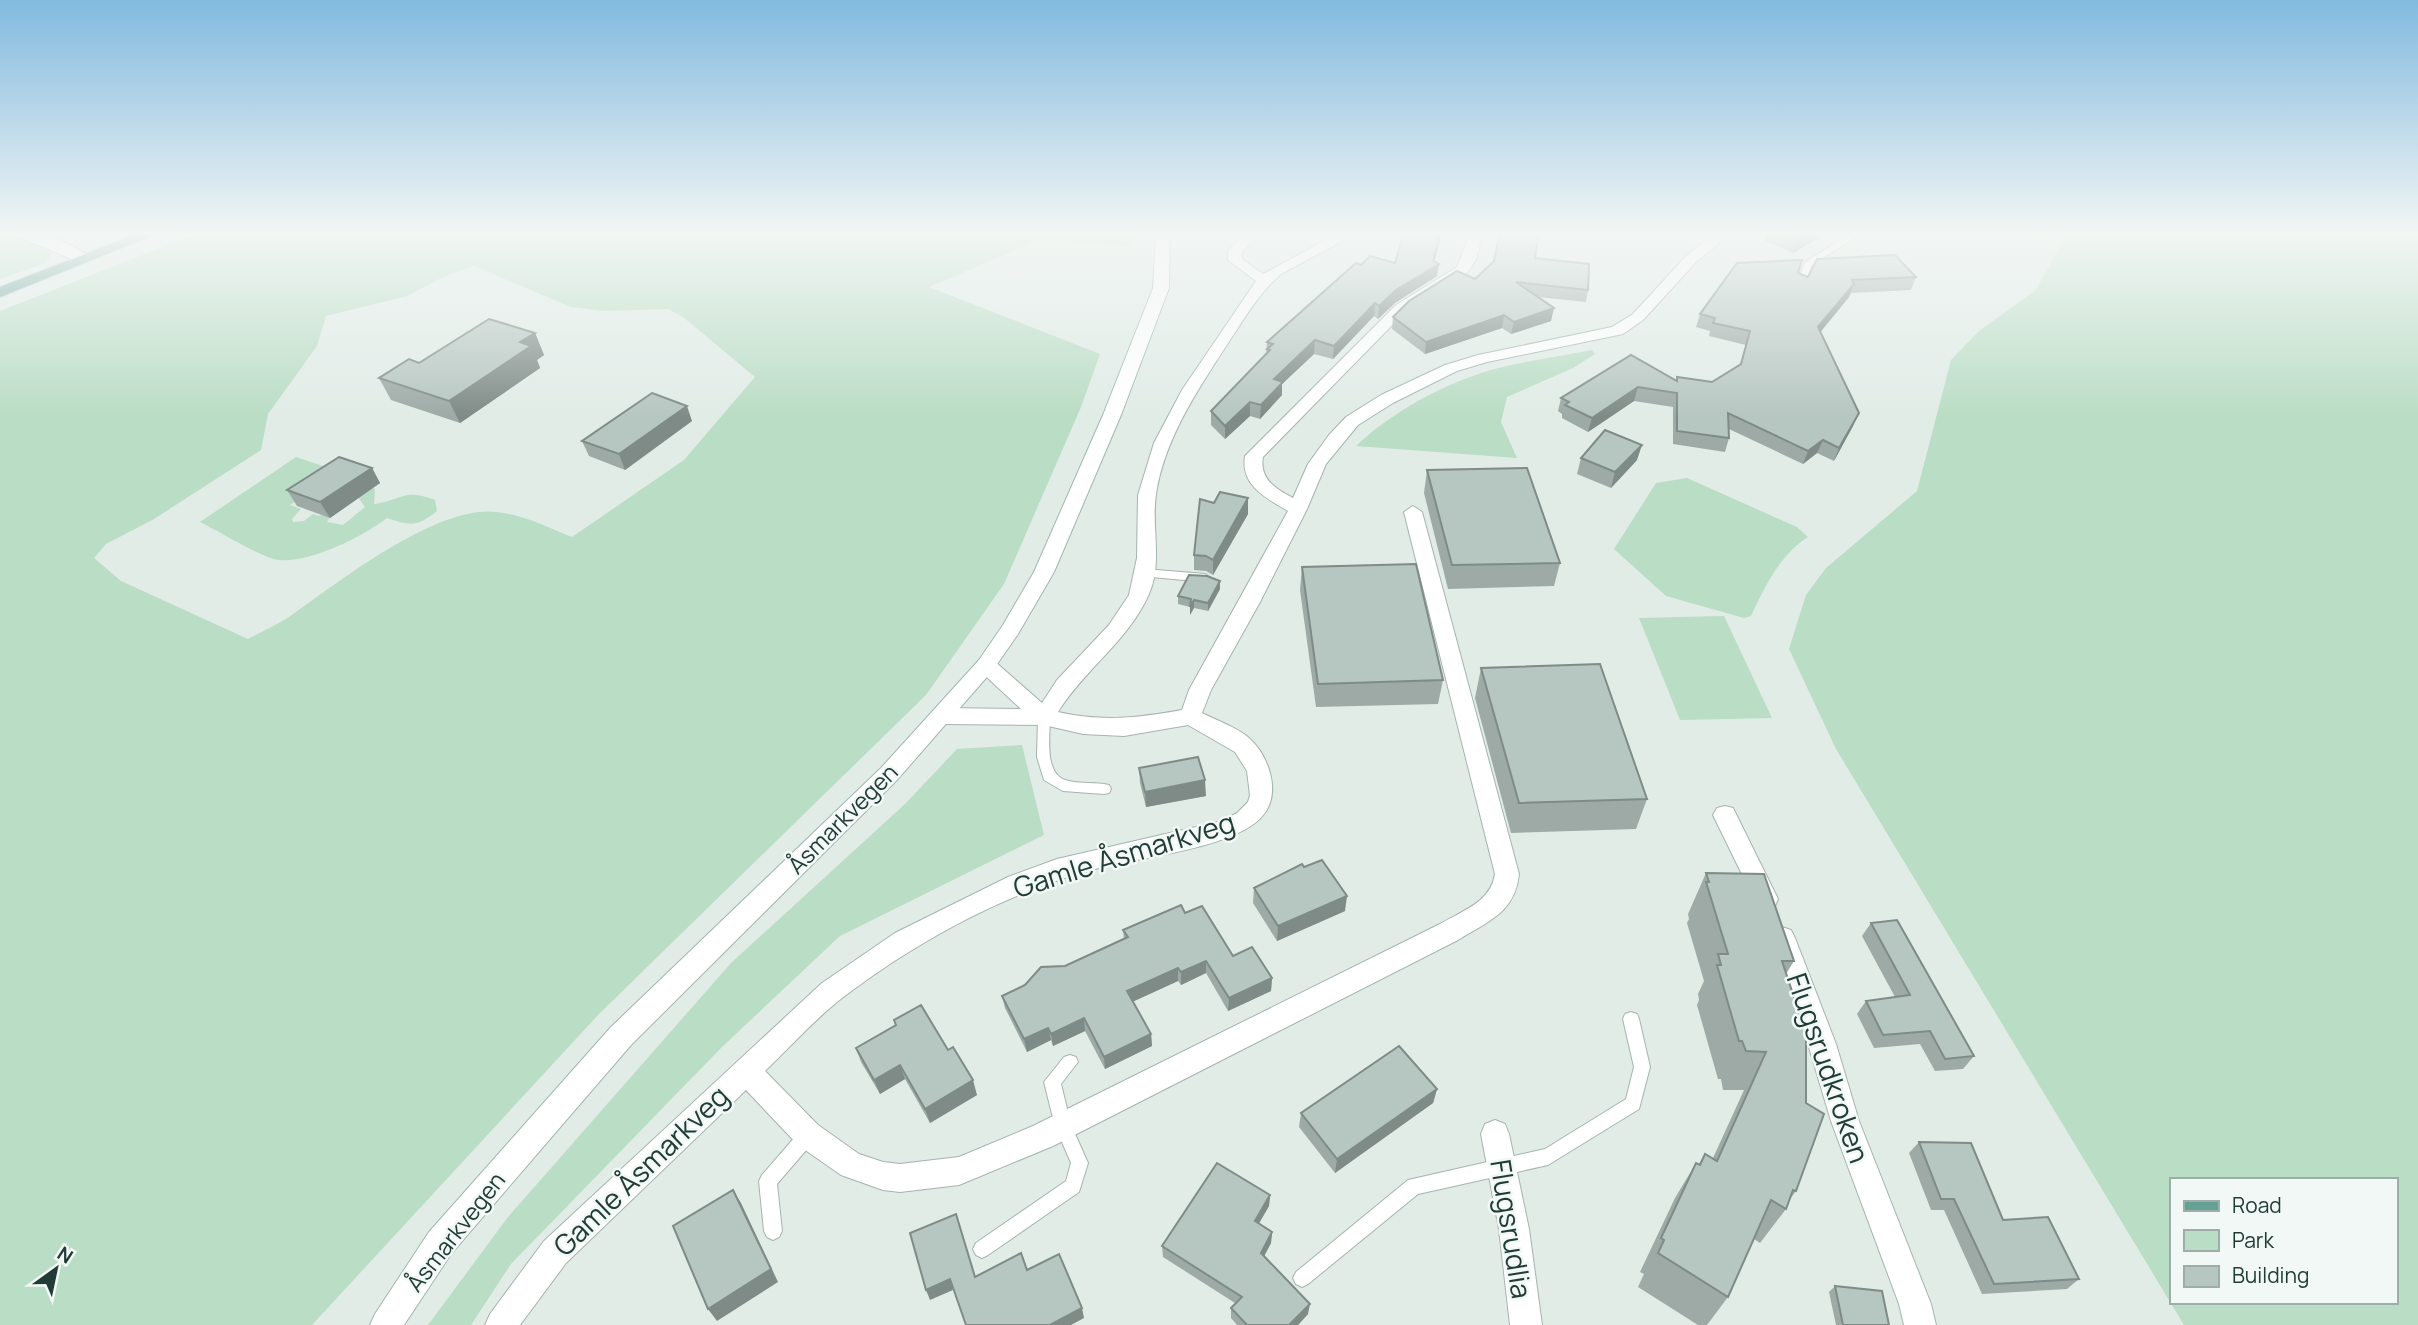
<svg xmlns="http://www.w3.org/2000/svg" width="2418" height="1325" viewBox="0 0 2418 1325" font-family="Manrope,sans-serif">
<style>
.green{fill:#baddc5;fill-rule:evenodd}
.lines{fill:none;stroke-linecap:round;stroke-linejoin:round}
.lane-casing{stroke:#a4b4ae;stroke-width:2}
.street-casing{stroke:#a4b4ae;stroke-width:2}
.secondary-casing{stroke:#9fb7b0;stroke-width:2}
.primary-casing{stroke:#c1c8c7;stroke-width:2}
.lane{fill:#fff;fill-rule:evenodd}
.street{fill:#fff;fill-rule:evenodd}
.secondary{fill:#fff;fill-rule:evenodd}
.primary{fill:#65a195;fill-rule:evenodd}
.wall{fill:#9daaa6}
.shaded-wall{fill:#7f8b87}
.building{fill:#b6c6c1;stroke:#7f8b87;stroke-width:2}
.labels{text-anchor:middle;stroke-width:5;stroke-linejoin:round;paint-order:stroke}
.street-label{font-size:23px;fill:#213c36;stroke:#f1f8f5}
.near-street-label{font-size:28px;fill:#213c36;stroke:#f1f8f5}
</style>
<rect width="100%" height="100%" fill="#e1ece7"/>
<g class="green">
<polygon points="0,232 54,250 46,263 0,279"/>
<path d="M201 232H1136L1130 246 1039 240 929 287 1100 354 1081 407 1004 584 926 695 599 1014 312 1325H0V311ZM474 266 571 307 603 311 668 309 683 317 755 377 684 460 572 537C547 527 524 515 497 512 436 504 335 585 286 619 274 626 261 632 248 639L121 581 94 558 106 544 154 519 261 450 268 414 317 346 326 316 407 296 443 277Z"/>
<path d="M2064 232H2418V1325H2184L1836 749 1789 649 1806 595 1826 568 1917 491 1951 360 1979 331 2036 290 2062 242ZM2171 1180H2395V1302H2171Z"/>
<path d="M1592 350 1595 354 1573 368 1507 397 1501 422 1517 458 1356 446C1392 412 1443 384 1491 370 1523 361 1558 357 1592 350Z"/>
<path d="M296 457 341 472 290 505 301 509 292 519 293 522 304 521 313 514 320 516 339 503 327 522 343 525 365 507 357 496 366 485 375 489 374 504C404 500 403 488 435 500L437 511C417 527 411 526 387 518 362 537 311 563 278 560 262 558 217 530 200 522Z"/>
<path d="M1687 478 1797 527 1808 537C1780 555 1765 586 1751 616L1744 618 1666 596 1614 549 1656 483Z"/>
<polygon points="1724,616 1772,718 1680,720 1639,618"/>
<polygon points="1022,745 1044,835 840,936 722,1047 511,1264 471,1325 428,1325 508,1217 731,963 905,804 957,749"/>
</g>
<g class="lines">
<defs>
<g id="lane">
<polygon points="1854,232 1864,232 1812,265 1803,287 1797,287 1796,285 1805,262"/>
<polygon points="1145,569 1205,574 1211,578 1205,582 1141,576 1139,573 1141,570"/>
<path d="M1044 712 1049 714 1050 717C1050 736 1043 777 1069 781 1082 784 1096 782 1109 785L1111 789 1109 793 1104 794 1063 791 1044 780 1037 757 1038 717 1039 714Z"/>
<polygon points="1631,1012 1637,1014 1639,1019 1650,1067 1639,1109 1548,1165 1418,1194 1308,1284 1302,1287 1296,1284 1293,1278 1296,1272 1408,1180 1545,1149 1626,1099 1634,1067 1623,1019 1625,1014"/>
<polygon points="1070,1055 1076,1057 1078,1062 1061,1084 1071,1125 1088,1163 1079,1192 988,1255 982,1258 976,1255 973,1249 976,1243 1066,1181 1071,1163 1055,1126 1044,1082 1064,1057"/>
<polygon points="808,1127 814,1129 816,1135 814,1141 777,1184 782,1231 779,1237 773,1240 767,1237 764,1231 759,1181 762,1175 802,1129"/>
</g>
<g id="street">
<path d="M7 232C32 231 73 240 91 259L89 262H79Z"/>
<path d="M1246 232H1261L1242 252V259L1263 274 1341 232H1359L1281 274C1260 292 1247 314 1232 337 1201 385 1165 436 1156 494 1151 528 1163 562 1149 594 1129 640 1084 670 1058 712 1103 722 1137 718 1182 710L1189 690 1288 511C1266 498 1240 485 1245 456L1396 305 1457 267 1470 233 1476 232 1482 236 1476 260 1467 273 1406 311 1263 457C1259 479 1276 489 1293 498L1308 464 1329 435 1346 417 1381 395 1445 365 1478 355 1612 327 1633 314 1687 255 1717 232H1733L1697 261 1643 320 1623 334 1487 362 1457 371 1393 403 1358 425 1326 464 1307 509 1260 602 1211 690 1202 713C1218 721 1236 727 1249 738 1269 756 1281 792 1264 814 1242 845 1149 857 1111 865 1014 888 921 938 842 998 815 1019 790 1047 765 1071L818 1125 859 1154 883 1162 900 1164 959 1157 1033 1126 1440 924C1462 911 1491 902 1495 874L1404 512 1413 506 1422 512 1519 874C1515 913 1488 921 1458 940L1053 1146 959 1185 900 1192 883 1190 841 1175 798 1145 746 1090 566 1263 520 1325H485L490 1314 544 1241 822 983 895 933 1008 877 1057 859 1222 821 1237 813 1248 802 1250 795 1247 771 1235 752 1188 725 1124 736 1083 734 1044 725 943 724 935 722 932 716 935 710 943 708 1021 709 979 670 975 665 979 660 986 658 993 660 1042 703 1057 680 1109 625 1129 595 1137 558 1138 495 1154 443 1182 390 1256 281 1228 260V251Z"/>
<polygon points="1725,806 1733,808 1778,899 1775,906 1766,909 1757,906 1754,899 1713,815 1717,808"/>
<polygon points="1782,927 1791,930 1795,938 1836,1044 1859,1121 1931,1304 1936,1325 1904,1325 1899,1304 1831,1121 1808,1044 1769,938 1773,930"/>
<polygon points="1495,1120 1505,1124 1509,1134 1529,1229 1542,1325 1510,1325 1499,1229 1481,1134 1485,1124"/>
</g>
<polygon id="secondary" points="1156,232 1170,232 1169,288 1121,415 1054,572 1018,634 993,670 897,780 631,1045 451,1254 404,1325 370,1325 375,1314 429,1232 611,1027 881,768 979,660 1003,625 1034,572 1103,415 1153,288"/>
<polygon id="primary" points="142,232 161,232 0,297 0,287"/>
</defs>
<use href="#lane" class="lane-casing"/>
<use href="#street" class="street-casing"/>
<use href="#secondary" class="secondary-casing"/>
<use href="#primary" class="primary-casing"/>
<use href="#lane" class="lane"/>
<use href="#street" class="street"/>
<use href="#secondary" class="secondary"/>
<use href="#primary" class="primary"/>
</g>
<g class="wall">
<polygon points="1404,232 1442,232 1434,262 1437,276 1395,303 1378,319 1374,316 1333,359 1314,354 1282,384 1282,395 1260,419 1250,416 1225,439 1211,425 1211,411 1266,354 1267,342 1361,265 1395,263"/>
<polygon points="1768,232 1821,232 1819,238 1793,253 1765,241"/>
<polygon points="1535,258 1588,290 1586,302 1538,297 1551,321 1511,334 1502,328 1425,354 1392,329 1393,317 1475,279"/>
<polygon points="1798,273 1808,277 1916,277 1911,290 1851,293 1849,297 1821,331 1853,426 1834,461 1817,453 1803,464 1729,429 1729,438 1725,452 1673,444 1673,407 1634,401 1588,432 1562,418 1562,414 1558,411 1561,398 1676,381 1677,377 1712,382 1740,365 1746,345 1709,336 1710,331 1696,327 1700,314"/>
<polygon points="535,333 544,355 537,360 540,368 460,423 391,400 379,378 419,363"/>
<polygon points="692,421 625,470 589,456 582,441"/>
<polygon points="1581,458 1637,460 1611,488 1577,474"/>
<polygon points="372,468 380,483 330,518 297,506 287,490"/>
<polygon points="1427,470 1560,563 1554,586 1448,589 1424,493"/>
<polygon points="1248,498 1248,514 1213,575 1206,571 1194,570 1194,555 1214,503"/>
<polygon points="1302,567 1443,680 1438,704 1316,707 1300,590"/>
<polygon points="1220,589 1208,611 1194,608 1190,615 1190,607 1178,604 1178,596"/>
<polygon points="1481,668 1647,799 1636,829 1511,833 1475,698"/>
<polygon points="1139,768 1206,796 1146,807 1140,783"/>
<polygon points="1706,873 1794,961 1786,974 1796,1191 1790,1199 1786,1209 1760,1243 1754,1239 1728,1297 1707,1325 1698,1325 1638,1287 1644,1274 1640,1272 1675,1198 1696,1163 1699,1164 1705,1154 1713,1158 1744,1090 1723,1090 1721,1079 1718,1079 1697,1005 1699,1000 1698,994 1704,981 1687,923 1689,919 1688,914"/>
<polygon points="1254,888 1345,911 1277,941 1253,903"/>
<polygon points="1185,913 1233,956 1272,978 1271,991 1228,1011 1206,973 1181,985 1178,981 1133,1001 1151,1034 1152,1046 1105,1069 1085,1031 1053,1046 1051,1040 1027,1052 1005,1008 1002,996 1124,939 1123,930"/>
<polygon points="1871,923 1974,1056 1963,1069 1935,1071 1920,1044 1874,1048 1857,1014 1866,1001 1895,997 1862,936"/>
<polygon points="894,1020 977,1095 930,1123 905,1079 880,1094 861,1062 856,1048 896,1026"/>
<polygon points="1437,1089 1433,1103 1335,1173 1299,1127 1301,1113"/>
<polygon points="1919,1142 2003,1220 2079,1279 2067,1289 1982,1294 1944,1210 1931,1210 1909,1153"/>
<polygon points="1270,1195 1269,1206 1259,1223 1272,1232 1271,1243 1264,1256 1308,1314 1298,1325 1237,1325 1231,1318 1231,1308 1235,1303 1163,1257 1162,1246"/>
<polygon points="1835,1286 1889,1325 1836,1325 1829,1292"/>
</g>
<g class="shaded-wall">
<polygon points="1440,232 1442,232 1433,267 1439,264 1437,276 1395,303 1378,319 1379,306 1396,290 1433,261"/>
<polygon points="1810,232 1821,232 1819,238 1793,253 1798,238"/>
<polygon points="1854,284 1849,297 1814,340 1818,327"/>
<polygon points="1375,303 1374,316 1333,359 1334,346"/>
<polygon points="1554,308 1551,321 1511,334 1514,322"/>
<polygon points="1504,315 1502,328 1425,354 1426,342"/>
<polygon points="535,333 544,355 537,360 540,368 460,423 449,401 520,342"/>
<polygon points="1315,340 1314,354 1282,384 1282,395 1260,419 1261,405 1274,379"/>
<polygon points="1638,387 1634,401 1588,432 1592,418"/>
<polygon points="1250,402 1250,416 1225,439 1225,426"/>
<polygon points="687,406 692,421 625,470 619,454"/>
<polygon points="1859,413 1853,426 1834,461 1839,448"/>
<polygon points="1823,440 1817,453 1803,464 1808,451"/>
<polygon points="1642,445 1637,460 1611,488 1615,472"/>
<polygon points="372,468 380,483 330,518 320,502"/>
<polygon points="1248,498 1248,514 1213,575 1213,560"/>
<polygon points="1220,581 1220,589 1208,611 1208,603"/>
<polygon points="1194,600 1194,608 1190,615 1190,607"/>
<polygon points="1205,780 1206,796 1146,807 1145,792"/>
<polygon points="1347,896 1345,911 1277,941 1278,926"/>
<polygon points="1206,961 1206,973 1181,985 1181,972"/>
<polygon points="1178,968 1178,981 1128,1004 1127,991"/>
<polygon points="1272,978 1271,991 1228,1011 1229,998"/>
<polygon points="1084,1018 1085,1031 1053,1046 1051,1034"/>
<polygon points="1048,1028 1051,1040 1027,1052 1024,1039"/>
<polygon points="1151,1034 1152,1046 1105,1069 1104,1057"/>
<polygon points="900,1065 905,1079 880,1094 874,1080"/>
<polygon points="973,1080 977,1095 930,1123 925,1109"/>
<polygon points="1437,1089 1433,1103 1335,1173 1337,1159"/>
<polygon points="733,1190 741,1203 778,1282 717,1321 708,1309"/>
<polygon points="1270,1195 1269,1206 1254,1232 1255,1221"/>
<polygon points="1272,1232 1271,1243 1260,1264 1261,1253"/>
<polygon points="950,1279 953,1290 930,1300 926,1290"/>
<polygon points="1310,1304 1308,1314 1298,1325 1289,1325"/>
<polygon points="1082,1308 1084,1318 1071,1325 1050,1325"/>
</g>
<g class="building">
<polygon points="1404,232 1440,232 1433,261 1439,264 1396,290 1379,306 1375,303 1334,346 1315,340 1274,379 1283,382 1261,405 1250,402 1225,426 1211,411 1270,350 1267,349 1273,344 1267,342 1356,263 1361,265 1370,256 1395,263"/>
<polygon points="1500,232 1539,232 1535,258 1589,264 1588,290 1516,282 1554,308 1514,322 1504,315 1426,342 1393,317 1409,301 1457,271 1475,279 1494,261"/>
<polygon points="1782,232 1810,232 1798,238"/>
<polygon points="1895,255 1916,277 1852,280 1854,284 1818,327 1859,413 1839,448 1823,440 1808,451 1728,413 1729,438 1677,431 1677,393 1638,387 1592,418 1565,405 1569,402 1561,398 1631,355 1677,381 1677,377 1712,382 1741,364 1750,331 1713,323 1715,318 1700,314 1737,263 1802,260 1798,273 1808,277 1817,259"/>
<polygon points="489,319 535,333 520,342 531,346 449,401 379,378 409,359 419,363"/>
<polygon points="652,393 687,406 619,454 582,441"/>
<polygon points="1605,430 1642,445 1615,472 1581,458"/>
<polygon points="339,457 372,468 320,502 287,490"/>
<polygon points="1527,468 1560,563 1452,565 1427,470"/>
<polygon points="1220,492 1248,498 1213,560 1206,556 1194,555 1200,499 1214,503"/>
<polygon points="1416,564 1443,680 1318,684 1302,567"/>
<polygon points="1189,575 1207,576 1220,581 1208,603 1194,600 1190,607 1191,599 1178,596"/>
<polygon points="1600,664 1647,799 1519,803 1481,668"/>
<polygon points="1198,757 1205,780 1145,792 1139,768"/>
<polygon points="1322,860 1347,896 1278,926 1254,888 1302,864 1304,867"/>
<polygon points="1706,873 1764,874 1794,961 1782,961 1806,1033 1806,1103 1824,1114 1796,1191 1793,1190 1786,1209 1771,1200 1728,1297 1658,1253 1664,1240 1661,1238 1696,1163 1700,1165 1705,1154 1717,1161 1766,1052 1746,1051 1742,1041 1739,1041 1717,965 1721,965 1718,954 1728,954 1706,882 1709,882"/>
<polygon points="1181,905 1185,913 1202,906 1233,956 1252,947 1272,978 1229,998 1206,961 1181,972 1178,968 1127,991 1151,1034 1104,1057 1084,1018 1051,1034 1048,1028 1024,1039 1002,996 1025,985 1041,967 1065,966 1128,937 1123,930"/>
<polygon points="1897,920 1974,1056 1945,1059 1930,1031 1883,1035 1866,1001 1910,995 1871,923"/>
<polygon points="921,1005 948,1050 953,1047 973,1080 925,1109 900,1065 874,1080 856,1048 896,1025 894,1020"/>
<polygon points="1399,1046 1437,1089 1337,1159 1301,1113"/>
<polygon points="1919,1142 1971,1143 2003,1220 2048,1217 2079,1279 1994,1284 1954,1199 1941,1199"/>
<polygon points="1217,1163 1270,1195 1255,1221 1272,1232 1261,1253 1310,1304 1289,1325 1247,1325 1231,1308 1242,1297 1162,1246"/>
<polygon points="733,1190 771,1269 708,1309 673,1226"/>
<polygon points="956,1214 975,1277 1021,1253 1027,1270 1059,1254 1082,1308 1050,1325 966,1325 950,1279 926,1290 910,1233"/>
<polygon points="1835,1286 1882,1291 1889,1325 1843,1325"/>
</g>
<linearGradient id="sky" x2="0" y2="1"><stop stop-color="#82badf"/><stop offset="0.56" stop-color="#f2f6f4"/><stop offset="1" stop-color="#f2f6f4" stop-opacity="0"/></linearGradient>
<rect width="2418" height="417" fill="url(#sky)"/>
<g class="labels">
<g class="street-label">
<text transform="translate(843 819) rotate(-45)" y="8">Åsmarkvegen</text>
<text transform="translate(456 1232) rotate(-52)" y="8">Åsmarkvegen</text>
</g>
<g class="near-street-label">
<text transform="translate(1124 855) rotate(-17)" y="10">Gamle Åsmarkveg</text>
<text transform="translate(1828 1068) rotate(71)" y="10">Flugsrudkroken</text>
<text transform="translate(641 1171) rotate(-44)" y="10">Gamle Åsmarkveg</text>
<text transform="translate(1511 1229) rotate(81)" y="10">Flugsrudlia</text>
</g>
</g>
<rect x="2170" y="1178" width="228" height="126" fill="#f1f8f5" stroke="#9eada9" stroke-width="2"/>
<rect x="2184" y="1201" width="35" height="10" fill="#65a195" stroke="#9eada9" stroke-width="2"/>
<text x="2232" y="1213" font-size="21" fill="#213c36">Road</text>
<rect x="2184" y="1230" width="35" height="21" fill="#baddc5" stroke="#9eada9" stroke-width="2"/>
<text x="2232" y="1248" font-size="21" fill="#213c36">Park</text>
<rect x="2184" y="1266" width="35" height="21" fill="#b6c6c1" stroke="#9eada9" stroke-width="2"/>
<text x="2232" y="1283" font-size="21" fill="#213c36">Building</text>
<g transform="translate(56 1269) rotate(33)" stroke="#f1f8f5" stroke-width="5" paint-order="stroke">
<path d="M0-5L12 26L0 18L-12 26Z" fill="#213c36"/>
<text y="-10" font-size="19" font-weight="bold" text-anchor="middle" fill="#213c36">N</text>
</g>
</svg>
